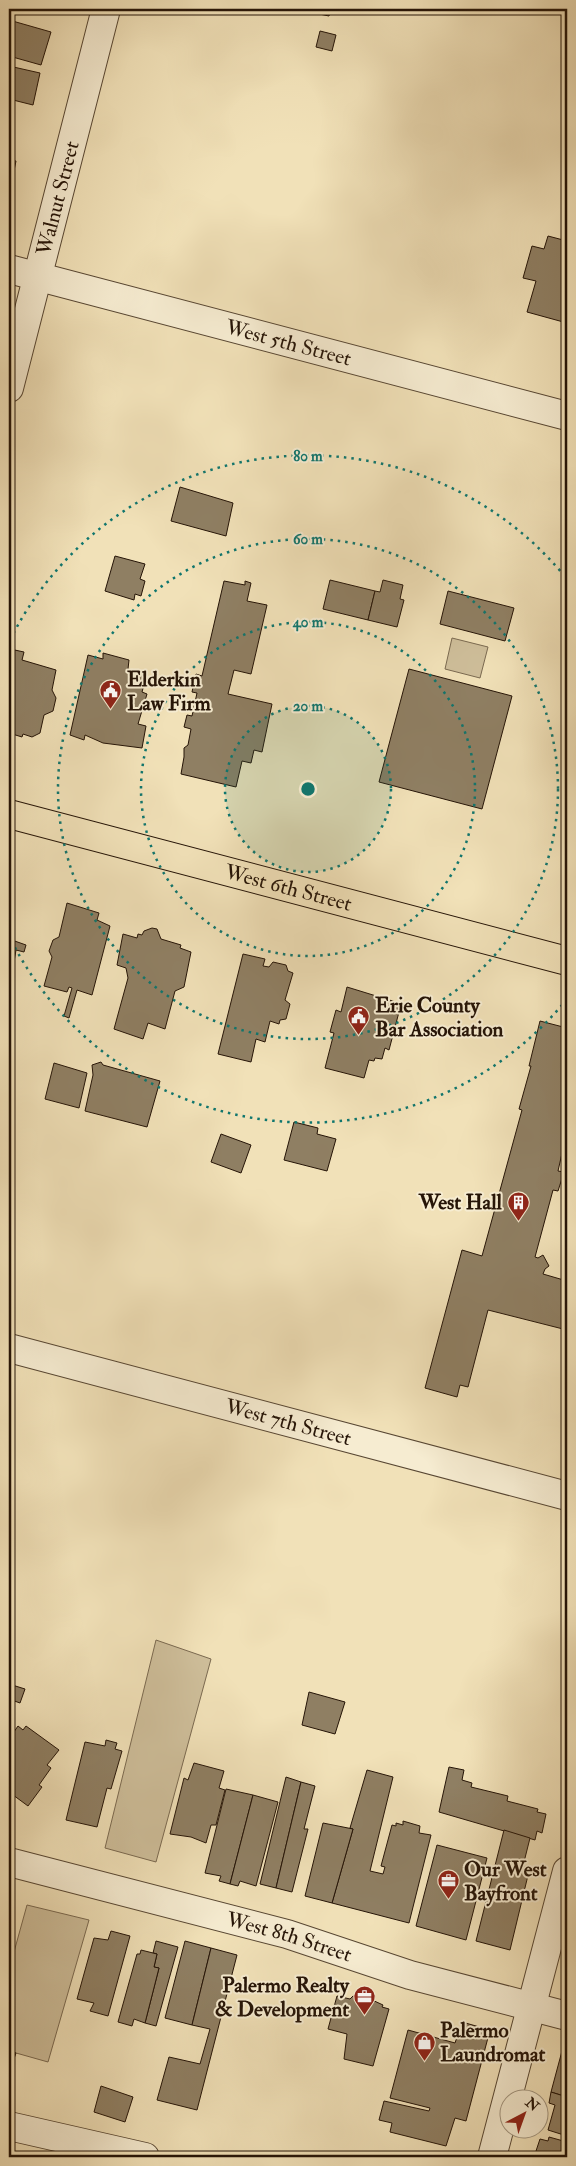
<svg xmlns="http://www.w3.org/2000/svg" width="576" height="2166" viewBox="0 0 576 2166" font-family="'IM FELL Double Pica',serif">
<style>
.green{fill:#cebe9a;stroke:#7a6950}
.building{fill:#8f7f63;stroke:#251407}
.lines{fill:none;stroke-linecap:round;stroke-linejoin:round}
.minor-casing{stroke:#584733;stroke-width:30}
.major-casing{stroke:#251407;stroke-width:30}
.minor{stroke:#f6ecd1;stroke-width:28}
.major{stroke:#f1e1b8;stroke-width:28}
.ring{fill:none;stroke:#0f766e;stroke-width:2.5;stroke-dasharray:2.5 5}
.labels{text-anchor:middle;stroke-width:4;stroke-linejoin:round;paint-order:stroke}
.street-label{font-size:21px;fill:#251407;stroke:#f6ecd1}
.poi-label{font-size:21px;font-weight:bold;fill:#251407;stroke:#f6ecd1;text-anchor:start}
.centre{fill:#0f766e;stroke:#f6ecd1;stroke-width:2.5}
.ring-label{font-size:15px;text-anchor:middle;font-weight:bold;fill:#0f766e;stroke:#f6ecd1;stroke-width:4;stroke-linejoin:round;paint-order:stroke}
</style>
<rect width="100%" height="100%" fill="#f1e1b8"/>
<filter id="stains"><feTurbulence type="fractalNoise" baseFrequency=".004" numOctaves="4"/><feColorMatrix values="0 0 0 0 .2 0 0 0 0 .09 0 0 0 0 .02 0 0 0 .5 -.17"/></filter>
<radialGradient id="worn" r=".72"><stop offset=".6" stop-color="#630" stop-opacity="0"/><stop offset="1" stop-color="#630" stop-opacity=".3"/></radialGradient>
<g class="green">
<polygon points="452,638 488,647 480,678 445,669"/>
<polygon points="156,1640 211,1659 156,1862 105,1848"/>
<polygon points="27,1905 89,1920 48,2062 9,2051 9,1970"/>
</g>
<g class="building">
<polygon points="295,9 331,9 329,16"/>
<polygon points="9,20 51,32 41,65 9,56"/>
<polygon points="320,31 336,35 332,51 316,47"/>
<polygon points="9,66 40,73 33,105 9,99"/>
<polygon points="9,160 16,161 9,195"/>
<polygon points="548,236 567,241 567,323 527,312 536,281 523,278 532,246 544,249"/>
<polygon points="180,487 233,503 226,536 171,521"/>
<polygon points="115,556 145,564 140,579 145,581 141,596 135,594 134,600 105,591"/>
<polygon points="330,580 375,591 368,620 323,609"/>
<polygon points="383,580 403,585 400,599 404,600 397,627 368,620 375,591 380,592"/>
<polygon points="224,581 245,585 245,581 251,583 247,601 267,605 251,674 234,670 228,694 272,704 262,752 254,750 251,763 242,761 236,787 181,774 184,757 184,748 188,745 191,729 184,727 187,715 192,716 197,693 192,692 196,674 202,676"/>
<polygon points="448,591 514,608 505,641 440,624"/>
<polygon points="10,649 24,652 22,660 56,670 52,690 56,698 53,711 44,715 40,733 32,737 23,734 22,737 9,733 9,657"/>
<polygon points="103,653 129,660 128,669 147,674 142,692 147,694 138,724 146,726 142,748 103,743 85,735 84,740 70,735 88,655 103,659"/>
<polygon points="409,669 512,696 482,809 379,782"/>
<polygon points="67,903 99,913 97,920 110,926 92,995 77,990 69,1018 64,1016 72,988 69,987 67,992 44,986 52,957 49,951 53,940 59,937"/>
<polygon points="152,928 157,929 161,939 181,945 180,948 191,952 184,987 175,991 165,1029 148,1023 143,1039 114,1029 128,978 126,968 117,965 123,934 137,938 138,934 142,935 144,931"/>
<polygon points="9,939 26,945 24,952 16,950 13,968 9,966"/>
<polygon points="243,954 265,959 263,966 269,967 273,962 286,965 288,971 293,973 285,1000 290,1004 286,1019 280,1020 279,1024 270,1021 265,1042 256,1039 251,1062 218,1054"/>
<polygon points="347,987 399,1003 397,1011 399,1012 389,1050 385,1048 382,1059 375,1058 374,1061 369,1060 364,1078 325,1068 334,1033 330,1032 336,1010 341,1012"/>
<polygon points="540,1021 567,1028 567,1141 565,1140 558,1171 564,1172 558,1191 553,1190 535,1257 538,1258 543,1255 549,1266 545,1269 543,1274 567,1281 567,1330 488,1310 468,1387 460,1385 457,1397 425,1388 462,1250 482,1256 522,1110 519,1109 531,1066 529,1066"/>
<polygon points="9,1023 14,1025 9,1045"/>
<polygon points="101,1062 103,1065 160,1081 147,1127 85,1111 93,1075 92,1065"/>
<polygon points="54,1063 87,1073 79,1108 45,1099"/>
<polygon points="294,1122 318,1128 317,1134 336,1139 327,1171 284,1160"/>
<polygon points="221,1134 251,1145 241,1173 211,1162"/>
<polygon points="9,1684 25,1689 20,1703 9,1699"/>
<polygon points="309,1692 345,1702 335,1734 302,1725"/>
<polygon points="18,1726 23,1730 26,1726 59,1750 47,1765 51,1768 39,1785 42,1787 28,1806 9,1792 9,1739"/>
<polygon points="106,1740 117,1743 115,1749 122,1751 111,1789 107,1788 97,1827 66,1820 85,1742 105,1746"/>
<polygon points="194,1763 224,1771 219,1788 225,1790 216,1825 211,1825 206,1843 191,1837 170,1834 184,1778 188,1780"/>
<polygon points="449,1767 464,1770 462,1780 472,1783 471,1787 508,1796 507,1801 538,1809 537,1812 546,1814 542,1833 537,1831 535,1840 439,1812"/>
<polygon points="367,1770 393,1777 370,1871 383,1874 385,1867 381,1866 392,1825 396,1826 396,1823 403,1825 403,1821 420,1826 419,1833 431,1835 409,1923 332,1903 353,1829 350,1828"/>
<polygon points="286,1777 301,1782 276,1888 260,1884"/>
<polygon points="301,1782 315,1786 304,1829 308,1829 292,1892 276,1888"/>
<polygon points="226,1789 253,1795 230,1884 219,1881 221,1876 205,1873"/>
<polygon points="253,1795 278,1802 256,1886 240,1881 238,1886 230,1884"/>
<polygon points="323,1823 353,1829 332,1903 305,1896"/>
<polygon points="504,1830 530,1838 523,1866 530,1867 510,1950 476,1941"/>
<polygon points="437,1845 487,1858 466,1940 416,1926"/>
<polygon points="9,1900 14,1902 9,1928"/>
<polygon points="111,1931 130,1936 108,2016 90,2011 94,2003 77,1999 94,1938 108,1940"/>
<polygon points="156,1941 178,1947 156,2026 145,2023 159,1968 154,1967 157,1954 153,1953"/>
<polygon points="185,1941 211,1948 192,2025 165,2018"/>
<polygon points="211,1948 237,1955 197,2110 157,2100 169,2057 200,2064 210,2029 192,2025"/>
<polygon points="141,1950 157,1954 154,1967 159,1968 145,2023 134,2019 132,2026 118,2022 137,1954 140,1954"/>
<polygon points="337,1996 350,1999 353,1996 370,1999 383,2005 382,2007 389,2009 373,2066 344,2059 347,2034 328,2029"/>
<polygon points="462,2022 490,2030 466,2121 455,2118 446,2146 390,2132 392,2123 379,2120 384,2101 429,2111 430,2108 390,2098 408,2030 455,2043"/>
<polygon points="9,2051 16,2053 9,2073"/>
<polygon points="562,2051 567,2052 567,2097 551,2092"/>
<polygon points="101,2086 133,2097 125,2122 94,2112"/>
<polygon points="551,2092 567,2097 567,2136 548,2130 555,2105 549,2103"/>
<polygon points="549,2137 567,2142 567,2157 534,2157 540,2139 548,2141"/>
</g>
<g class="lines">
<defs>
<g id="minor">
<path id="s1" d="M9 269 567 416"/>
<path id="s2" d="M9 388 106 9"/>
<path id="s3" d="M9 1348 567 1496"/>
<path id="s4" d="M9 1862 287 1934 410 1975 567 2016"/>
<polyline points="9,2126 145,2157"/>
<polyline points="492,2157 567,1871"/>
</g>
<g id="major">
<path id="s5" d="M9 814 567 961"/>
</g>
</defs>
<use href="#minor" class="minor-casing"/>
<use href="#major" class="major-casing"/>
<use href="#minor" class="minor"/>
<use href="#major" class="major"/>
</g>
<circle cx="308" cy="789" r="83" fill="#0f766e" fill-opacity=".12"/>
<g class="ring">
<circle cx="308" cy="789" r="83"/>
<circle cx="308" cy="789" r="167"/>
<circle cx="308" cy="789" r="250"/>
<path d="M567 999A333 333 0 0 1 10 938M10 640A333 333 0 0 1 567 579"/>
</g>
<defs>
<symbol id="civic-pin" viewBox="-11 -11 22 30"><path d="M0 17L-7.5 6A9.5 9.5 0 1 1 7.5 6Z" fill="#8f2418" stroke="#f6ecd1"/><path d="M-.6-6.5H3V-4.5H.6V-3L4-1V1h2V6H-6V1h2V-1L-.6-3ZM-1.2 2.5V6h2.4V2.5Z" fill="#fff"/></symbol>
<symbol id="building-pin" viewBox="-11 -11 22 30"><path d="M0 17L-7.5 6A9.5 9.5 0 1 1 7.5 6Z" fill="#8f2418" stroke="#f6ecd1"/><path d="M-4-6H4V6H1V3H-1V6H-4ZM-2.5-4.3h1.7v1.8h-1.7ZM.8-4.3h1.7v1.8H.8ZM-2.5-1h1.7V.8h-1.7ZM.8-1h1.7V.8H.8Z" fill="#fff"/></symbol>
<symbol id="office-pin" viewBox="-11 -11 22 30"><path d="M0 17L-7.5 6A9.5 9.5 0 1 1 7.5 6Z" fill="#8f2418" stroke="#f6ecd1"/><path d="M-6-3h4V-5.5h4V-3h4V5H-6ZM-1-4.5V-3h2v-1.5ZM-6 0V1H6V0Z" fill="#fff"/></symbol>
<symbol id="shop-pin" viewBox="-11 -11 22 30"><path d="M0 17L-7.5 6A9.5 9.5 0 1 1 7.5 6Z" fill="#8f2418" stroke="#f6ecd1"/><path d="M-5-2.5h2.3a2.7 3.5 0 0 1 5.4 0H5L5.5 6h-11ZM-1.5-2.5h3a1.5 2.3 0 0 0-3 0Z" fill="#fff"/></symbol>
</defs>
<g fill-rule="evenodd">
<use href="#civic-pin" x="98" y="678" width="25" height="34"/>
<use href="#civic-pin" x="346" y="1004" width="25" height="34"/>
<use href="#building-pin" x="506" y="1190" width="25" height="34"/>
<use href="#office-pin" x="436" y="1868" width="25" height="34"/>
<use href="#office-pin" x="352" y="1984" width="25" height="34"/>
<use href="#shop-pin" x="412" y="2030" width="25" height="34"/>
</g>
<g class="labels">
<g class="street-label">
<text dy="7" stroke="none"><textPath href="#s2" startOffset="196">Walnut Street</textPath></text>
<text dy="7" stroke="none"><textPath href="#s1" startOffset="289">West 5th Street</textPath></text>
<text dy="7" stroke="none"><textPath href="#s5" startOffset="289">West 6th Street</textPath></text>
<text dy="7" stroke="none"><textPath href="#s3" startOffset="289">West 7th Street</textPath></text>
<text dy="7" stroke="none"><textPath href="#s4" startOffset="290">West 8th Street</textPath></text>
</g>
<g class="poi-label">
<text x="127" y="686">Elderkin<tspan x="127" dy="24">Law Firm</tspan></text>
<text x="375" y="1012">Erie County<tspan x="375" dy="24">Bar Association</tspan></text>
<text x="502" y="1209" text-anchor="end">West Hall</text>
<text x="464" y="1876">Our West<tspan x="464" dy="24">Bayfront</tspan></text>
<text x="349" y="1992" text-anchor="end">Palermo Realty<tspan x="349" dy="24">&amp; Development</tspan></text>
<text x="440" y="2037">Palermo<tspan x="440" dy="24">Laundromat</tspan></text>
</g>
</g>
<circle cx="308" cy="789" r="8" class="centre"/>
<g class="ring-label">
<text x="308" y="461">80 m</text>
<text x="308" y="544">60 m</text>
<text x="308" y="627">40 m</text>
<text x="308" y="711">20 m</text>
</g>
<rect width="576" height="2166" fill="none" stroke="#f1e1b8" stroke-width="30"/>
<rect x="10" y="10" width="556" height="2146" fill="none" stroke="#251407" stroke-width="2.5"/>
<rect x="15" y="15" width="546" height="2136" fill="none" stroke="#251407"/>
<g transform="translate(524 2114) rotate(41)"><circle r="24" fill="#f6ecd1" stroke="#a29680"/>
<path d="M0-4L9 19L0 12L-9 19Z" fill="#8f2418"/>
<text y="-8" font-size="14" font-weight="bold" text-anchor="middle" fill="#251407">N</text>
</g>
<rect width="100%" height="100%" filter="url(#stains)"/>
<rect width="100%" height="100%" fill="url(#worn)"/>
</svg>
